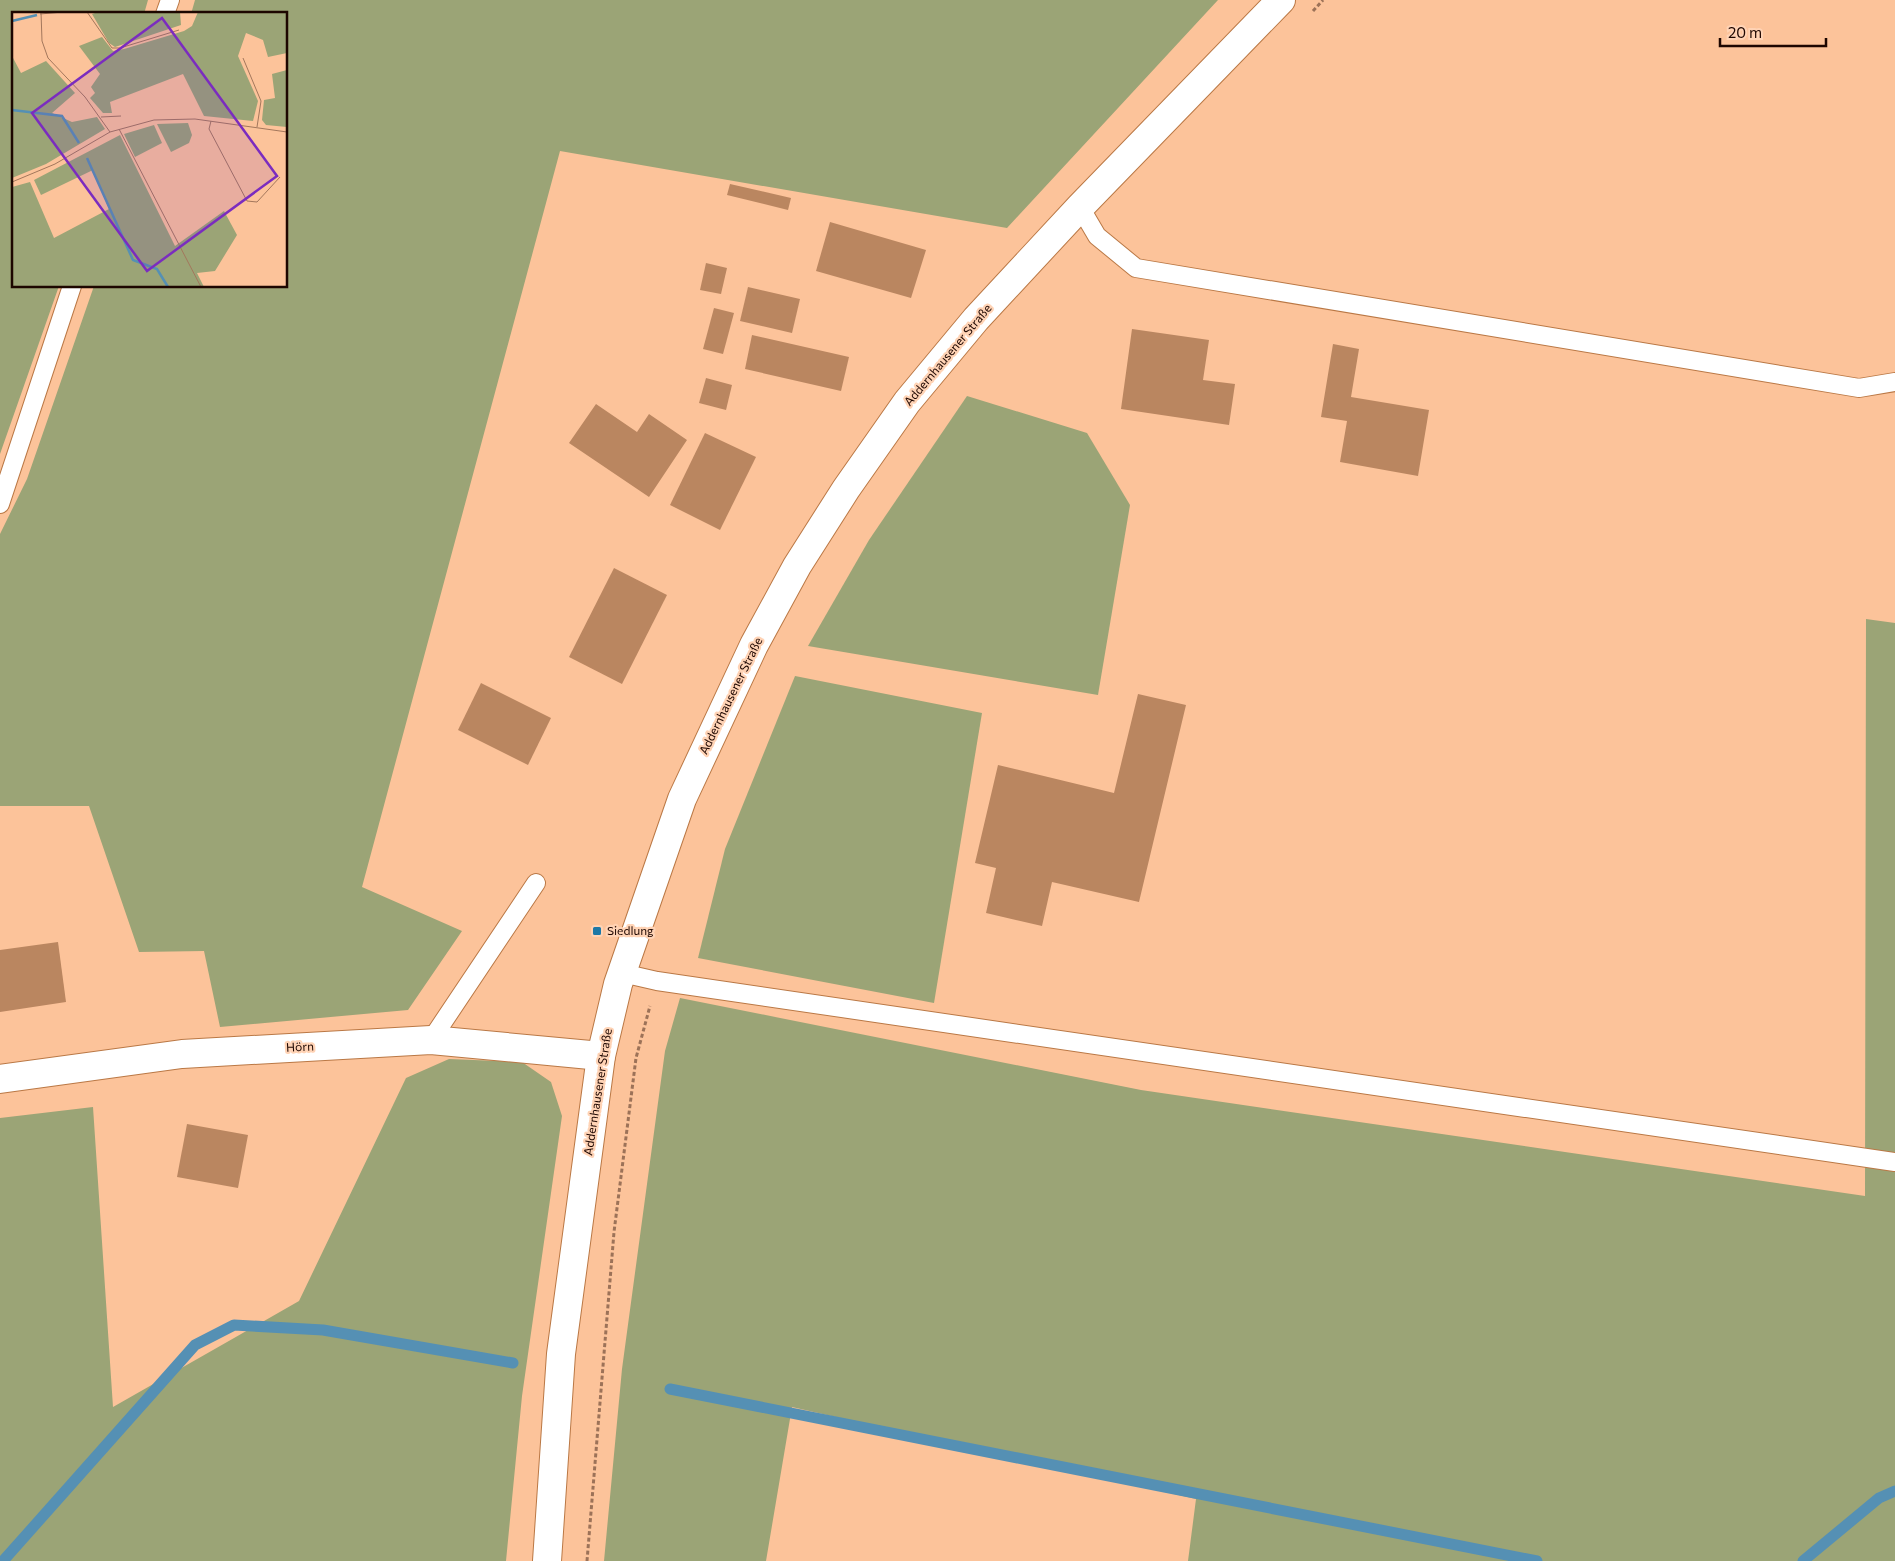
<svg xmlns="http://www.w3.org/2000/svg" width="1895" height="1561" viewBox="0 0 1895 1561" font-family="Commissioner,sans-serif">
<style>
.green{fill:#9ba476}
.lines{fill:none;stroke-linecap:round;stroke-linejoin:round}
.stream{stroke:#5590b4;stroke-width:11}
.building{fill:#ba8660}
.service-casing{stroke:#ba7845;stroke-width:20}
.minor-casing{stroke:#ba7845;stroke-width:30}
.tertiary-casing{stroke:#ba7845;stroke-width:30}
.path{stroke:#9c7258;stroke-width:3;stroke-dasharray:4 2.5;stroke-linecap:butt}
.service{stroke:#fff;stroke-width:18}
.minor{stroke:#fff;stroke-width:28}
.tertiary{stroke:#fff;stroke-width:28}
.poi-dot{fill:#1d78a6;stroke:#ffd3b5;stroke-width:2}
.labels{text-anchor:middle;stroke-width:4.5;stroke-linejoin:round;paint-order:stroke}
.street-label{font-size:12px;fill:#1d0600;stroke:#ffd3b5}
.poi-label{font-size:12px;fill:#1d0600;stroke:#ffd3b5;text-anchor:start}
.inset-river{fill:none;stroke:#5590b4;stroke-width:2.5}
.inset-road{fill:none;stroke:#a3775c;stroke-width:1}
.view{fill:#7b2cbf;fill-opacity:0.15;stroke:#7b2cbf;stroke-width:2.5}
.inset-edge{fill:none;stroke:#1d0600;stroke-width:2.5}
</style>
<rect width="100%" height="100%" fill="#fcc39a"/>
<g class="green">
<polygon points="0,0 148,0 144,14 14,14 14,286 59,286 0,454"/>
<polygon points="195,0 1218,0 1007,228 560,151 362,887 462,931 408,1010 220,1027 204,951 139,952 89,806 0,806 0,534 27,479 94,286 286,286 286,14 191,14"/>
<polygon points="967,396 1087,433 1130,505 1098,695 808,646 869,540"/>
<polygon points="1866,619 1895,623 1895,1561 1188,1561 1196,1499 792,1407 766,1561 604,1561 622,1369 665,1051 680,998 1141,1090 1865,1196"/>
<polygon points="795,676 982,713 934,1003 698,958 725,849"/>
<polygon points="449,1059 522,1062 551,1082 562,1116 522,1396 506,1561 0,1561 0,1118 93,1107 113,1407 299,1301 406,1078"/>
</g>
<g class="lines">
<g class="stream">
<polyline points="670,1389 1537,1561"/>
<polyline points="3,1561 195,1345 234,1325 323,1330 513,1363"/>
<polyline points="1803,1561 1879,1498 1895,1491"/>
</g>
</g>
<g class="building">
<polygon points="730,184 791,198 788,210 727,195"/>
<polygon points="830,222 926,250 911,298 816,271"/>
<polygon points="706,263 727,268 721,294 700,290"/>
<polygon points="748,287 800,299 792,333 740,321"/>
<polygon points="714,308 734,313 723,354 703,349"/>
<polygon points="1132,329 1209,340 1203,380 1235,384 1229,425 1121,409"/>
<polygon points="752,335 849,357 841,391 745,369"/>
<polygon points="1333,344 1359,349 1351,397 1429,410 1418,476 1340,462 1347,421 1321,417"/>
<polygon points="706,378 732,385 726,410 699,403"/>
<polygon points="596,404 637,432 649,414 687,440 649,497 569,443"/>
<polygon points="705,433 756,457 720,530 670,505"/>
<polygon points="614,568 667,595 622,684 569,657"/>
<polygon points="481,683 551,718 528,765 458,730"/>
<polygon points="1138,694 1186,705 1139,902 1052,882 1042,926 986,913 996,868 975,863 998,765 1114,793"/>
<polygon points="58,942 66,1002 0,1012 0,950"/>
<polygon points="187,1124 248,1135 238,1188 177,1177"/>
</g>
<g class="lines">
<defs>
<g id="service">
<polyline points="165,14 170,0"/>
<polyline points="1080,207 1097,236 1136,268 1859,388 1895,382"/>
<polyline points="0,504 72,286"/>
<polyline points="622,973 657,981 1895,1162"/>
<polyline points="431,1040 536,883"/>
</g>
<polyline id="minor" points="0,1079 182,1054 431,1040 601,1056"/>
<polyline id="tertiary" points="547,1561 561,1354 601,1056 618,984 682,799 754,645 797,566 846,489 907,402 976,319 1080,207 1281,0"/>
</defs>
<use href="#service" class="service-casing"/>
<use href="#minor" class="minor-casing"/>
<use href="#tertiary" class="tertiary-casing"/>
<g class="path">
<polyline points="1313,11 1323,0"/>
<polyline points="587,1561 614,1232 636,1058 650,1006"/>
</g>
<use href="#service" class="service"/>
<use href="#minor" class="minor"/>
<use href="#tertiary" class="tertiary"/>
</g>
<rect class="poi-dot" x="592" y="926" width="10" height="10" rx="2.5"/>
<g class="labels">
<g class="street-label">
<text transform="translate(948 355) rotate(-50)" y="4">Addernhausener Straße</text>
<text transform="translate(731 696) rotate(-64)" y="4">Addernhausener Straße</text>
<text transform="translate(300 1047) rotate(-3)" y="4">Hörn</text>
<text transform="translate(598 1092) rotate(-81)" y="4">Addernhausener Straße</text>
</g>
<g class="poi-label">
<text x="607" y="935">Siedlung</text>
</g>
</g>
<g transform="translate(12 12)">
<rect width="275" height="275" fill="#fcc39a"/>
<path d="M86 0H168L169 13 103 35 97 31 80 2ZM186 0H275V41L256 45 251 28 234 21 226 44 246 89 241 109 192 104 171 62 98 90 100 101H91L78 86 83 81 79 75 88 62 67 34 90 25 101 39 112 37 172 19 180 14ZM0 44 9 61 34 49 63 81 40 101 60 110 85 105 93 117 34 152 0 166ZM275 58V115L254 113 250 108 252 88 263 86 260 62ZM176 111 180 123 177 131 159 140 145 112ZM142 113 150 131 123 145 112 122ZM108 123 163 234 212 199 225 223 203 259 185 261 192 275H0V175L18 170 42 226 97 197 81 158 29 183 22 168Z" fill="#9ba476"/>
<path class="inset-river" d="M0 9 25 3M0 98 50 104 67 131M75 146 121 248 145 257 156 275"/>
<path class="inset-road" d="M29 0 30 29 36 46 73 85 98 120M75 0 100 36H108L167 18M28 2 51 0M231 46 249 89 245 115M89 105 109 104M199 109 197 117 235 189 245 190 268 165M107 117 189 275M0 170 43 152 98 120 142 108 183 107 275 120"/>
<path class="view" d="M150 6 265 164 135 259 20 101Z"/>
<rect width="275" height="275" class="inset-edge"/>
</g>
<path d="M1720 38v8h106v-8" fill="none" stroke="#1d0600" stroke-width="2.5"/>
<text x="1728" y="38" font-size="15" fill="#1d0600" stroke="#ffd3b5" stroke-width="4" paint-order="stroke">20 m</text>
</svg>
